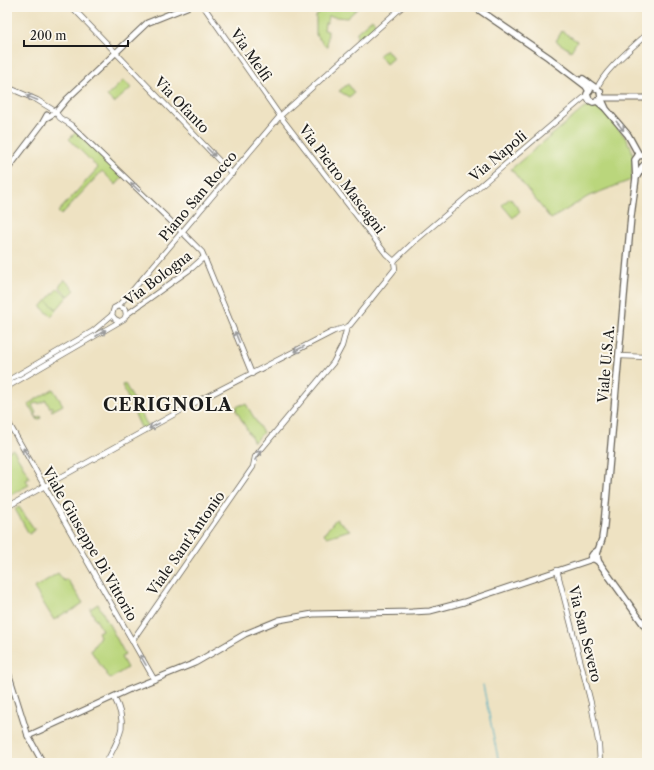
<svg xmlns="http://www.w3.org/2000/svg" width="654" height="770" viewBox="0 0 654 770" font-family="'Libre Caslon Text',serif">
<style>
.green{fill:#bad67c;stroke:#6b794c}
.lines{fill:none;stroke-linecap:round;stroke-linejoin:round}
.stream{stroke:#43aac3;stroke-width:1}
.tertiary-casing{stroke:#666156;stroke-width:6}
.secondary-casing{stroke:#666156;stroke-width:7}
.primary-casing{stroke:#666156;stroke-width:8}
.tertiary{stroke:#fff;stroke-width:4.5}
.secondary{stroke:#fff;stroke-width:5}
.primary{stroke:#fff;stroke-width:5.5}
.oneway{stroke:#999}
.labels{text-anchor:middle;stroke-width:4;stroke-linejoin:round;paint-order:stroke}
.street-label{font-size:14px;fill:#1c1c1c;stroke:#fbf7ec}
.district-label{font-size:18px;font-weight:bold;letter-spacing:1px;fill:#1c1c1c;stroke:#fbf7ec}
</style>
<rect width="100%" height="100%" fill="#fbf7ec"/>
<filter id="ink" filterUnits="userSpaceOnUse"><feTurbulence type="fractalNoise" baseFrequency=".025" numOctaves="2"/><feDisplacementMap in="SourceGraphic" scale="8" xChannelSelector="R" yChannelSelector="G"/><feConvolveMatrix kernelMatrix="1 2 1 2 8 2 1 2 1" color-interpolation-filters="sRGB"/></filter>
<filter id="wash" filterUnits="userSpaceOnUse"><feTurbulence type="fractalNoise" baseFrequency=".012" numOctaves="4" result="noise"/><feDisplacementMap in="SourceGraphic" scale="16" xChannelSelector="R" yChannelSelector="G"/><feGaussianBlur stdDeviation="0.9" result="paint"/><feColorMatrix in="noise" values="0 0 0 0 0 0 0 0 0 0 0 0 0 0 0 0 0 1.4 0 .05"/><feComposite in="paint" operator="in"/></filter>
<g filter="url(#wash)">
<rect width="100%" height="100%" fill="#eee2c2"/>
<g class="green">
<polygon points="326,7 359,7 347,18 328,16 327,23 325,23 324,30 328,31 327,48 316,35 316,16"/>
<polygon points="372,19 377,25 357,41 357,32"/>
<polygon points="562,31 577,41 571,51 556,41"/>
<polygon points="386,49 393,58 386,64 379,55"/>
<polygon points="124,80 131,88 114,103 107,96"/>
<polygon points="348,84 354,93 349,97 339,91"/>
<polygon points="592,105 599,105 598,108 600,108 601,106 628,141 628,143 629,145 630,144 634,157 631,180 589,196 551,219 511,169 583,109"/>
<polygon points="77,131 124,176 116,185 102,171 61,215 58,212 98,168 69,139"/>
<polygon points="510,198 520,211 513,218 502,205"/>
<polygon points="65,280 75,290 69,296 59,286"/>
<polygon points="58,288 68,296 57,309 48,302 57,310 51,316 41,307"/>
<polygon points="125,384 149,428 143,432 122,385"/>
<polygon points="53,389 63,405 52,411 51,410 53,408 52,406 50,408 46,400 39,404 38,402 32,405 36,413 35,414 37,418 40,416 41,418 38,420 28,404"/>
<polygon points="243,404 244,405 246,404 263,433 254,442 236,410 237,409 236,407"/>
<polygon points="13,449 30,478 26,480 29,485 7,497 7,451 8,452"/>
<polygon points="19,507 35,530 29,534 15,509"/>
<polygon points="336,519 350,530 327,537 324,534"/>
<polygon points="58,573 64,581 67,579 83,603 68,613 66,612 54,620 34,588"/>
<polygon points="98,604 125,654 121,657 127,668 110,679 91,651 100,636 98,632 102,630 90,609"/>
</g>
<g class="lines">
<polyline class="stream" points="483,685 499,763"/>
</g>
</g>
<g filter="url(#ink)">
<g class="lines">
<defs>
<g id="tertiary">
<polyline points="72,7 232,174"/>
<polyline points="204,7 280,116 386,254 394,261"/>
<polyline points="7,87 37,100 55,111"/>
<path d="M597 89C602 72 634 46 647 34"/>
<polyline points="56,113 60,118 71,125 182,232 202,252 252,374"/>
<polyline points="394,261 414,242 587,95"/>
<polyline points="118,306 125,309 126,315"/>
<polyline points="119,321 115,319 112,315 114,308 118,306 132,291 280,116 402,7"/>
<polyline points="619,356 647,357"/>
<polyline points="7,381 93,331 112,315"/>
<polyline points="7,387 124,319 126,315 192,268 203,258"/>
<polyline points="7,420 154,679"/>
<polyline points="7,507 200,400 334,331 347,327 350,325 395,269 394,261"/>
<polyline points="557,570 591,703 599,746 600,763"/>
<polyline points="132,641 253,467 255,457 258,453 333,363 342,346 347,327"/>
<path d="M106 763C120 736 129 726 114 697"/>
</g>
<g id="secondary">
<polyline points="601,98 647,98"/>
<polyline points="48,117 56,112 67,99 147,23 187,7"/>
<polyline points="7,170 42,124 47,115"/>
<polyline points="7,672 8,672 28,736 43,763"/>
<polyline points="28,736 128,690 195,663 245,634 279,620 313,614 412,612 430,611 464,602 593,559"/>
</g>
<g id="primary">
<polyline points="475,7 548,57 586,86 589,91"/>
<polyline points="583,79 600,91 601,98 606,109 628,135 639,155"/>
<polyline points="590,90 587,94 589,100 593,102 597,101 604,107"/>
<polyline points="636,178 642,167 647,162 646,157 642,155 638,156 635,160 636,178 631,216 604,525 602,539 597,554 598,561 647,629"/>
<polyline points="597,551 593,554 591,557 598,561"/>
</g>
</defs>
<use href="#tertiary" class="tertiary-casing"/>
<use href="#secondary" class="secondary-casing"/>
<use href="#primary" class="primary-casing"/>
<use href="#tertiary" class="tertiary"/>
<use href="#secondary" class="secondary"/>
<use href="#primary" class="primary"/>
</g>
<defs><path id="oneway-shaft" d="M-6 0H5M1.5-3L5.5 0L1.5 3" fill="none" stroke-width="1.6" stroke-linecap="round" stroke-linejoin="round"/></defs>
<g class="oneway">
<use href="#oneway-shaft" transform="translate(32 98) rotate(-158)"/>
<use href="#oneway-shaft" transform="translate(620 126) rotate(51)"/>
<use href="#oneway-shaft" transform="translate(211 152) rotate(46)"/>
<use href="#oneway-shaft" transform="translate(135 187) rotate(-136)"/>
<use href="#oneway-shaft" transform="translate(101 333) rotate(-33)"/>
<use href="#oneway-shaft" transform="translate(237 337) rotate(-112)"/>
<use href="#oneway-shaft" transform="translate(299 349) rotate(153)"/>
<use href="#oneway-shaft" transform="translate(154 426) rotate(151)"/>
<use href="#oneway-shaft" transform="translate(26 453) rotate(-119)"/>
<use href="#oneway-shaft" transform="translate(258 455) rotate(-58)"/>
<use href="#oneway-shaft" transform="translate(143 660) rotate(-120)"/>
</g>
</g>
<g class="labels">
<g class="street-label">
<text transform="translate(251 55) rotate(55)" y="5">Via Melfi</text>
<text transform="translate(182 105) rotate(46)" y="5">Via Ofanto</text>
<text transform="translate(498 156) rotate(-40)" y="5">Via Napoli</text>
<text transform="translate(342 179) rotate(53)" y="5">Via Pietro Mascagni</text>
<text transform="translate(198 196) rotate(-50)" y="5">Piano San Rocco</text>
<text transform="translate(158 278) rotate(-37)" y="5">Via Bologna</text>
<text transform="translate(606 364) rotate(-85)" y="5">Viale U.S.A.</text>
<text transform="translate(186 543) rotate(-55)" y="5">Viale Sant'Antonio</text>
<text transform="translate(90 544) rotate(60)" y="5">Viale Giuseppe Di Vittorio</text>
<text transform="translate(585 634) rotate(76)" y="5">Via San Severo</text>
</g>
<g class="district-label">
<text x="168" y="411">CERIGNOLA</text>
</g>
</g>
<rect width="654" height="770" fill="none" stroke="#fbf7ec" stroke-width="24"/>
<path d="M24 40v6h104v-6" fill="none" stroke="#1c1c1c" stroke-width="2"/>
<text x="30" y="40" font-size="12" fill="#1c1c1c" stroke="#fbf7ec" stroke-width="3" paint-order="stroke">200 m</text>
</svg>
